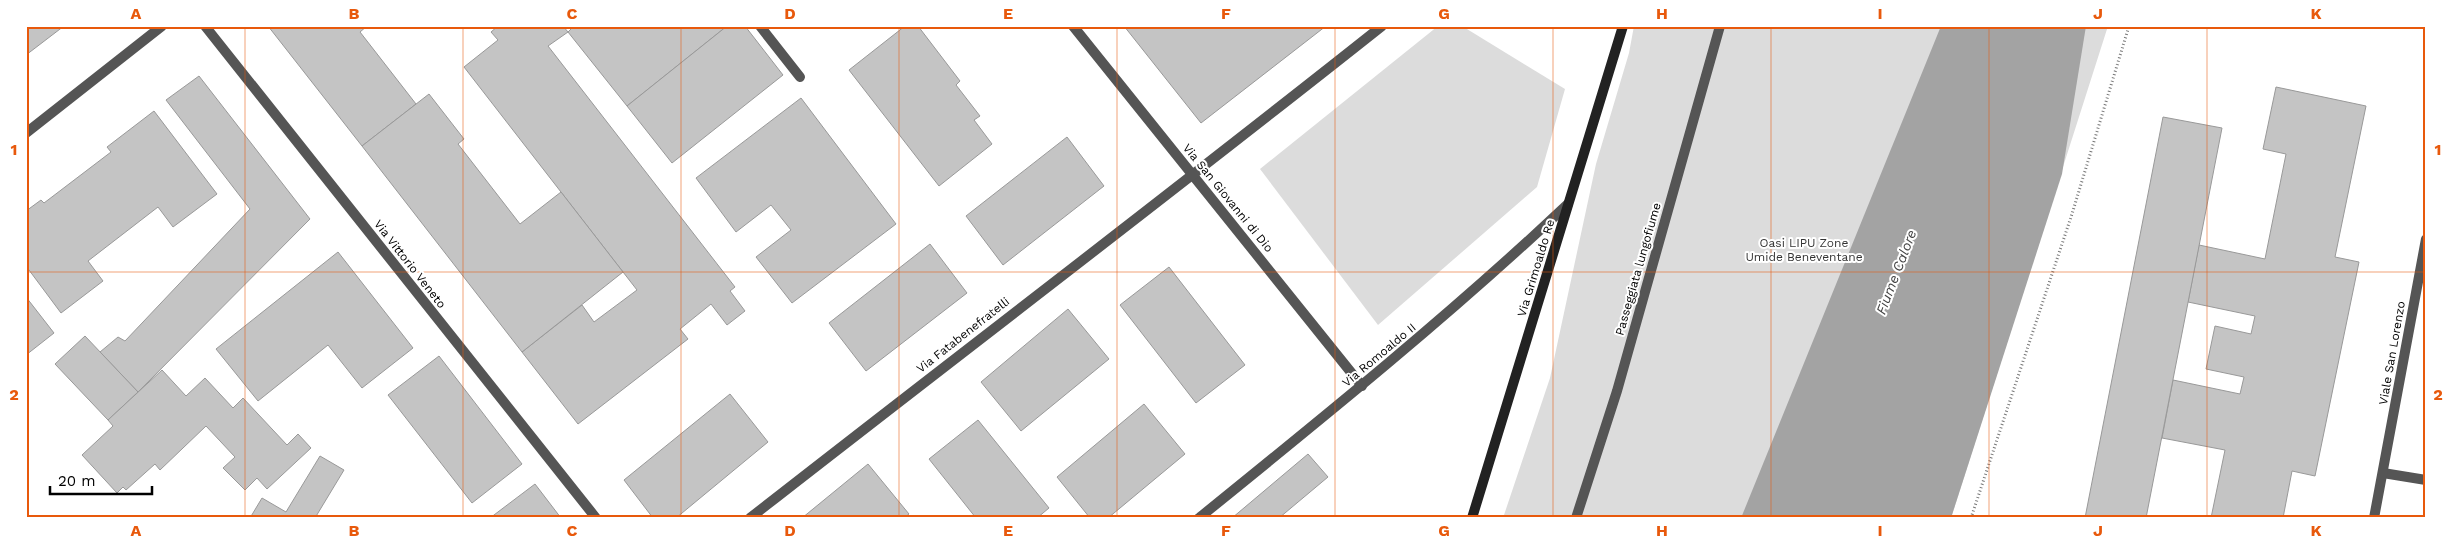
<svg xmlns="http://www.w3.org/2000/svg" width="2452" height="544" viewBox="0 0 2452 544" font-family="'Work Sans',sans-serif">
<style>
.green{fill:#dcdcdc}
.water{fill:#a3a3a3}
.building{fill:#c4c4c4;stroke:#999}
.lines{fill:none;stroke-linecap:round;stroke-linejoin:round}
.path{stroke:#777;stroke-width:3;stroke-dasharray:1 2.5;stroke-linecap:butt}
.pedestrian{stroke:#555;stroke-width:10}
.minor{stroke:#555;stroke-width:10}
.tertiary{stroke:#555;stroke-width:10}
.secondary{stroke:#222;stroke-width:10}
.grid{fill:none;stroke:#e8590c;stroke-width:1;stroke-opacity:0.55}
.labels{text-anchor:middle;stroke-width:4;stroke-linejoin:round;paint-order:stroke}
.street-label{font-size:12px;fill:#000;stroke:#fff}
.park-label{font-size:12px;fill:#333;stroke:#fff}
.water-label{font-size:14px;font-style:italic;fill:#444;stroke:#fff}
.neatline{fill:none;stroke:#e8590c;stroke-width:2}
.grid-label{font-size:16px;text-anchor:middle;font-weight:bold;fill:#e8590c}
</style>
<rect width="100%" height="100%" fill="#fff"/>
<g class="green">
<polygon points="1438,26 1462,26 1565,89 1537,187 1378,325 1260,169"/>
<polygon points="1634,26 2108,26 1951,518 1503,518 1550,378 1596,164 1629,53"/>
</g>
<polygon class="water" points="1941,26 2086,26 2062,174 1951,518 1741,518"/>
<g class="building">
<polygon points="26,26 64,26 26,55"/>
<polygon points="268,26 367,26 360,32 416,104 362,146"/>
<polygon points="498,26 563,26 568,32 548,46 735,287 730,291 745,311 727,325 711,304 680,329 688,339 578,424 522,352 582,305 594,322 637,290 464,67 498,40 491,32"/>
<polygon points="574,26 727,26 627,106 568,32"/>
<polygon points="727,26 745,26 783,75 672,163 627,106"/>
<polygon points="905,26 918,26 960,81 956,85 980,116 974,120 992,144 939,186 849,70"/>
<polygon points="1124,26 1326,26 1201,123"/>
<polygon points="199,76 310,219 138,392 100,352 118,337 125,341 250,209 166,100"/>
<polygon points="2276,87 2366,106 2335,257 2359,262 2315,476 2292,471 2283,518 2211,518 2225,450 2162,438 2173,380 2240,394 2244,377 2206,369 2215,326 2251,334 2255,316 2188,302 2199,245 2265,259 2286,154 2263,149"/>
<polygon points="429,94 464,139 458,144 520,224 561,192 623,272 522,352 362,146"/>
<polygon points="801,98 896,224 792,303 756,257 791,230 771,205 736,232 696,178"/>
<polygon points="154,111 217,194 173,227 158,207 88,261 103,281 61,313 26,266 26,211 41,200 44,203 111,152 107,147"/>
<polygon points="2163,117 2222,128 2146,518 2085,518"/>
<polygon points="1067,137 1104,186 1003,265 966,216"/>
<polygon points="930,244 967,293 866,371 829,323"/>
<polygon points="338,252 413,348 362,388 328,345 258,401 216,349"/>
<polygon points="1169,267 1245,365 1196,403 1120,305"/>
<polygon points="26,297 54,333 26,355"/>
<polygon points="1068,309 1109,359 1021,431 981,382"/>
<polygon points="85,336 138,392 108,420 55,364"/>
<polygon points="439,356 522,464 472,503 388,395"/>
<polygon points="162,370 186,396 205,378 233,408 243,398 287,445 298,434 311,448 267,489 257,478 245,490 223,468 235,457 206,426 160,470 155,464 126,490 123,487 117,493 82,455 113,426 108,420"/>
<polygon points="730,394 768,442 676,518 653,518 624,480"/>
<polygon points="1144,404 1185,454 1108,518 1090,518 1057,477"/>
<polygon points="978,420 1049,508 1037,518 976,518 929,459"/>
<polygon points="1308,454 1328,477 1279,518 1232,518"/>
<polygon points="320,456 344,470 315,518 250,518 262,498 286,512"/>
<polygon points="868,464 909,514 904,518 802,518"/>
<polygon points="535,484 561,518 490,518"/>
</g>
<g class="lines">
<polyline class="path" points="1971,518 2072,214 2129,26"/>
<polyline class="pedestrian" points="1576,518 1617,391 1720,26"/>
<g class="minor">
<polyline points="205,26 596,518"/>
<polyline points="760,26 800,77"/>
<polyline points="1073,26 1362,386"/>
<polyline points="2383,473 2426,480"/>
<path d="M750 518C961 353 1173 192 1382 26"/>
<path d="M1199 518C1325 416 1450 315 1568 204"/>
<polyline points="2374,518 2426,239"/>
</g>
<polyline class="tertiary" points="26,133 162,26"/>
<polyline class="secondary" points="1472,518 1623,26"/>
</g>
<path class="grid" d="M245 26V518M463 26V518M681 26V518M899 26V518M1117 26V518M1335 26V518M1553 26V518M1771 26V518M1989 26V518M2207 26V518M26 272H2426"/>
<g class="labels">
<g class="street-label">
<text transform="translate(1228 198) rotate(51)" y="4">Via San Giovanni di Dio</text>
<text transform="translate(410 264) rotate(52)" y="4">Via Vittorio Veneto</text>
<text transform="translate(1536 268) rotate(-73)" y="4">Via Grimoaldo Re</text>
<text transform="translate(1638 269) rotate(-74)" y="4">Passeggiata lungofiume</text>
<text transform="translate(963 335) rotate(-38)" y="4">Via Fatabenefratelli</text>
<text transform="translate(2392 353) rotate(-80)" y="4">Viale San Lorenzo</text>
<text transform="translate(1379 355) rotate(-40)" y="4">Via Romoaldo II</text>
</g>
<g class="park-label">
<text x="1804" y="247">Oasi LIPU Zone<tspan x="1804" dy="14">Umide Beneventane</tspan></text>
</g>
<g class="water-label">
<text transform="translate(1896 272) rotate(-69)" y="5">Fiume Calore</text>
</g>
</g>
<rect width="2452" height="544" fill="none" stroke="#ffffff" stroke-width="55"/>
<path d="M50 486v8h102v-8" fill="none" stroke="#000000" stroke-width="2.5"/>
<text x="58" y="486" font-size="15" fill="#000000" stroke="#ffffff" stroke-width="4" paint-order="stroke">20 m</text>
<rect x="28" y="28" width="2396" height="488" class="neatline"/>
<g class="grid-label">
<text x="136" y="19">A</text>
<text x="354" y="19">B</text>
<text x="572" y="19">C</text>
<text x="790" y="19">D</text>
<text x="1008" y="19">E</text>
<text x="1226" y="19">F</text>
<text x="1444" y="19">G</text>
<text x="1662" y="19">H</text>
<text x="1880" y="19">I</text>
<text x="2098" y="19">J</text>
<text x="2316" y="19">K</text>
<text x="14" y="155">1</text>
<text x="2438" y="155">1</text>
<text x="14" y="400">2</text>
<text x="2438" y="400">2</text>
<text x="136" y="536">A</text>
<text x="354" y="536">B</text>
<text x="572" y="536">C</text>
<text x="790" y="536">D</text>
<text x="1008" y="536">E</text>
<text x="1226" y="536">F</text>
<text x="1444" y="536">G</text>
<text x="1662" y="536">H</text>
<text x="1880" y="536">I</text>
<text x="2098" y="536">J</text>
<text x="2316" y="536">K</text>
</g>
</svg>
